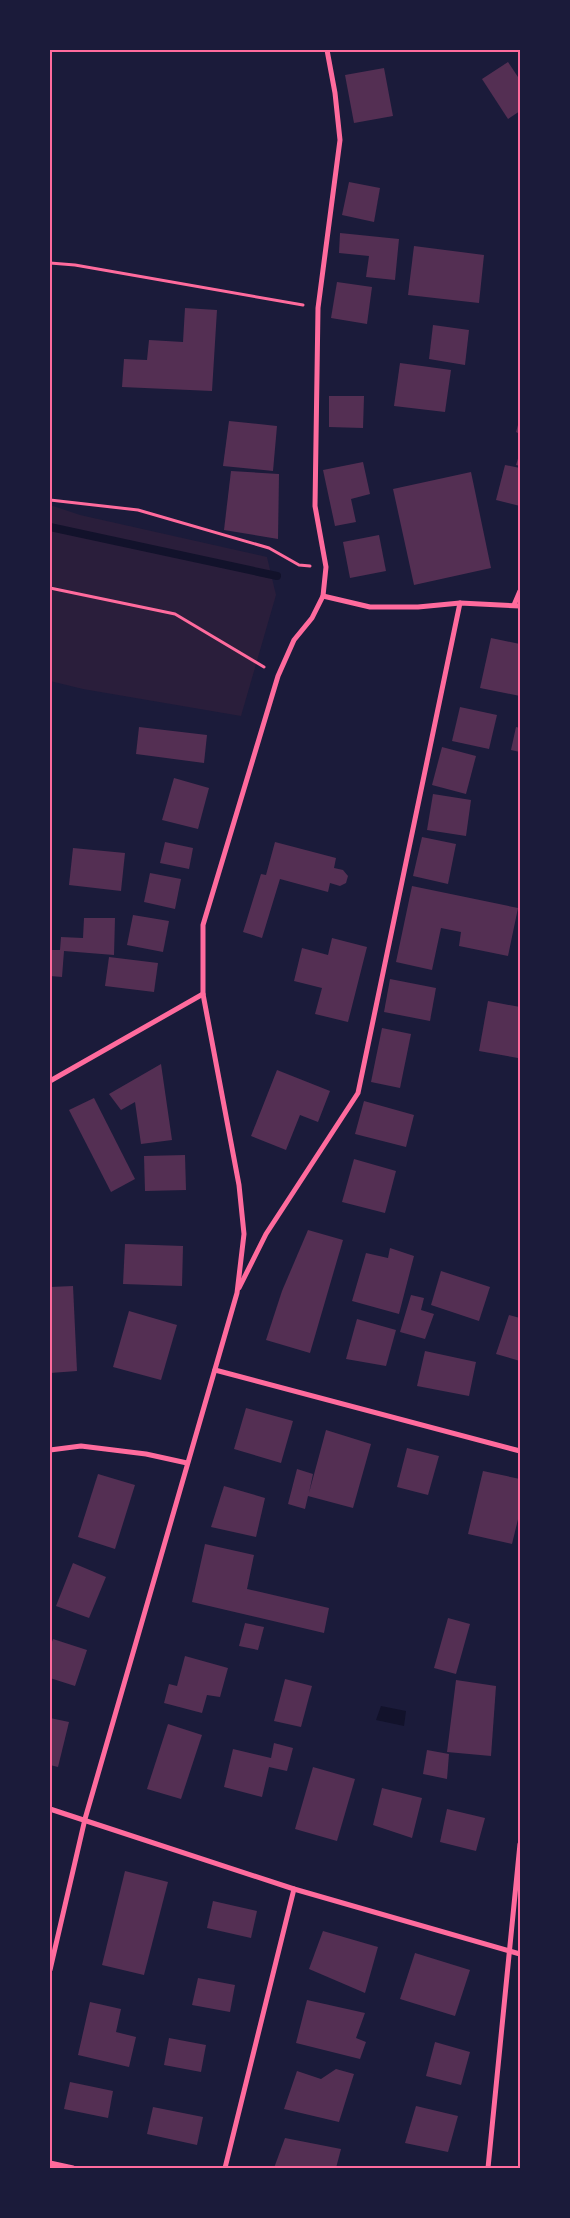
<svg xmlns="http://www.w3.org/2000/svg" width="570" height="2218" viewBox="0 0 570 2218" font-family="'Source Serif 4',serif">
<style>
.green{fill:#2a1e3b}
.water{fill:#12122b}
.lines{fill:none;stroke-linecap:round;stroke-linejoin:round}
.stream{stroke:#12122b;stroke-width:8}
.building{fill:#542f53}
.path{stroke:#ff6b9d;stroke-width:3}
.minor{stroke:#ff6b9d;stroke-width:5}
.neatline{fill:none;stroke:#ff6b9d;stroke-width:2}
</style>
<rect width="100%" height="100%" fill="#1b1b3a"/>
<polygon class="green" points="50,505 80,515 267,557 276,595 241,716 83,689 50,681"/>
<polygon class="water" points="381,1706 406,1711 404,1726 376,1720"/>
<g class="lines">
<polyline class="stream" points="50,527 277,576"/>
</g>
<g class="building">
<polygon points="508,62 520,80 520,111 508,119 482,79"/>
<polygon points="384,68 393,116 354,123 345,75"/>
<polygon points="349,182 380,188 374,222 342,215"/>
<polygon points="340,233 399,239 395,280 366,277 369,256 339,253"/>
<polygon points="414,246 484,255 479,303 408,295"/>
<polygon points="337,282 372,287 367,324 331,318"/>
<polygon points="185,308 217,310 212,391 122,387 124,359 147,360 149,340 183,342"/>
<polygon points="433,325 469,330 465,365 429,359"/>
<polygon points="400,363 451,370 445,412 394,406"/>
<polygon points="329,396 364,396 363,428 329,427"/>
<polygon points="520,418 520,434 516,432"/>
<polygon points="229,421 277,426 273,471 223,466"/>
<polygon points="520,452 520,466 516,465"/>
<polygon points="363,462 370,494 351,499 356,522 335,526 323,470"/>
<polygon points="505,465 520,468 520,506 496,500"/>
<polygon points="231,471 279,474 278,539 224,530"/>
<polygon points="471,472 491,568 414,585 393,489"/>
<polygon points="379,535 386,571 350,578 343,542"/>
<polygon points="491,638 520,644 520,696 480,688"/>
<polygon points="460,707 497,715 489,749 452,741"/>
<polygon points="139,727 207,735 204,763 136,754"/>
<polygon points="516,727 520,728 520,752 511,750"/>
<polygon points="442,747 476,756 466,794 432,785"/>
<polygon points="174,778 209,788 198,829 162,820"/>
<polygon points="433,794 471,800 466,836 427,830"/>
<polygon points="422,837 456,844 448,884 413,876"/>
<polygon points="165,842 193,848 189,869 160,863"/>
<polygon points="275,842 336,858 334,868 343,870 348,876 346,883 340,886 330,883 328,892 280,879 262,938 243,932 261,874 266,875"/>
<polygon points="73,848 125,853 121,891 69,885"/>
<polygon points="150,873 181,879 175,909 144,902"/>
<polygon points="412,886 518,908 508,956 459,946 461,932 441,928 432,970 396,962"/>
<polygon points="133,915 169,921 163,952 127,945"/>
<polygon points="84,918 115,918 114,955 64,951 62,977 50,976 50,950 60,950 61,937 83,938"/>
<polygon points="332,938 367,947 348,1022 315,1014 322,988 294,981 302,948 328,955"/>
<polygon points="109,957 158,963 154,992 105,986"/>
<polygon points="390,979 436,988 430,1021 384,1012"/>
<polygon points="488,1001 520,1007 518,1058 479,1051"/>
<polygon points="382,1028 411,1034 400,1088 371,1082"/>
<polygon points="161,1064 172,1140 141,1144 135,1102 121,1110 109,1094"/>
<polygon points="277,1070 330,1091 318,1122 300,1115 286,1150 251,1136"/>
<polygon points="94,1098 135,1179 111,1192 69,1110"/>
<polygon points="364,1101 414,1115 406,1147 355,1134"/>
<polygon points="185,1155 186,1190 145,1191 144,1156"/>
<polygon points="354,1159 396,1171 385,1213 342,1202"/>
<polygon points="308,1230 343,1240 310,1353 266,1340 282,1291"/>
<polygon points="125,1244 183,1246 182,1286 123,1284"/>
<polygon points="390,1248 414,1256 399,1314 352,1301 366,1253 388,1258"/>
<polygon points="441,1271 490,1287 479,1321 431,1305"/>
<polygon points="73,1286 77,1371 50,1373 50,1287"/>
<polygon points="411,1295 424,1298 421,1310 434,1314 425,1339 400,1332"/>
<polygon points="129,1311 177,1325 161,1380 113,1367"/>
<polygon points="509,1315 520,1318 520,1361 496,1354"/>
<polygon points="357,1319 396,1330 386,1366 346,1359"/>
<polygon points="425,1351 476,1362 469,1396 417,1386"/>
<polygon points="246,1408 293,1421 281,1463 234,1449"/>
<polygon points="326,1430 371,1444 353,1508 308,1496 305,1509 288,1504 297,1469 313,1474 309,1493"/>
<polygon points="407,1448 439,1456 428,1495 397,1487"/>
<polygon points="483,1471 520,1479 520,1511 512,1544 468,1534"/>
<polygon points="98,1474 135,1485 115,1549 78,1537"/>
<polygon points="224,1486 265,1498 256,1537 211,1527"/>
<polygon points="205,1544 254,1555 247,1589 329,1608 324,1633 192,1602"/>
<polygon points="73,1563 106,1577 89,1618 56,1606"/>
<polygon points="448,1618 470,1624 456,1674 434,1668"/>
<polygon points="245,1623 264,1627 258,1650 239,1646"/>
<polygon points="53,1639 87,1650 75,1686 50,1678 50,1647"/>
<polygon points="185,1656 228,1668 220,1697 207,1695 202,1713 164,1703 169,1684 177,1686"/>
<polygon points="285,1679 312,1686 301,1727 274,1721"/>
<polygon points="456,1680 496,1686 491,1756 447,1752"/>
<polygon points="50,1718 69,1722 58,1767 50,1765"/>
<polygon points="168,1724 202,1735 181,1799 147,1789"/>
<polygon points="274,1743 293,1748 287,1771 269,1767 262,1797 224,1787 233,1749 271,1758"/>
<polygon points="427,1750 449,1754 447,1779 423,1774"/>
<polygon points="313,1767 355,1779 337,1841 295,1829"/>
<polygon points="382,1788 422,1798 412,1838 373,1825"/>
<polygon points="447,1809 485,1818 476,1851 440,1842"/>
<polygon points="125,1871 168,1882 144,1975 102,1965"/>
<polygon points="213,1901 257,1911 251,1938 207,1928"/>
<polygon points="323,1931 378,1947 365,1993 309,1969"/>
<polygon points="415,1953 470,1970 455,2016 400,1999"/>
<polygon points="198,1978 235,1985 230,2012 192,2005"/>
<polygon points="307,2000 365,2013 356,2038 366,2042 360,2059 296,2043"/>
<polygon points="90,2002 121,2009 116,2032 136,2037 129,2067 78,2055"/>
<polygon points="169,2038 206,2045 201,2072 164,2065"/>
<polygon points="435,2042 470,2052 461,2085 426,2076"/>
<polygon points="336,2069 354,2074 339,2122 284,2109 297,2071 321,2079"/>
<polygon points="70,2082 113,2091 108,2118 64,2109"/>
<polygon points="416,2106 458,2116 448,2152 405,2143"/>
<polygon points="153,2107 203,2117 197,2145 147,2134"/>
<polygon points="285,2138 341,2149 336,2168 274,2168"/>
</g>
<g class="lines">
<g class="path">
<polyline points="50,263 75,265 303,305"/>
<polyline points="50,500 138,510 269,548 299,565 310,566"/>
<polyline points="50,588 175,614 264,667"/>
</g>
<g class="minor">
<polyline points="323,596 370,607 418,607 460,603 520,606"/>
<polyline points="514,605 520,591"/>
<polyline points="50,1081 203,994"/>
<polyline points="239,1288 266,1234 358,1093 460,603"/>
<polyline points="215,1370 520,1451"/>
<polyline points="50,1450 81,1446 146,1454 187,1463"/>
<polyline points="50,1809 294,1889 520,1954"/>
<polyline points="50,1970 85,1819 237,1293 244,1234 239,1185 203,994 203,925 278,676 294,640 312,618 323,596 326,567 315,506 318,308 340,140 335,93 327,50"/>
<polyline points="50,2163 73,2168"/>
<polyline points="225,2168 294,1889"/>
<polyline points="488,2168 520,1844"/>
</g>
</g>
<rect width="570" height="2218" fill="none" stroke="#1b1b3a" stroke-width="102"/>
<rect x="51" y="51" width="468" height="2116" class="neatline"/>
</svg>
